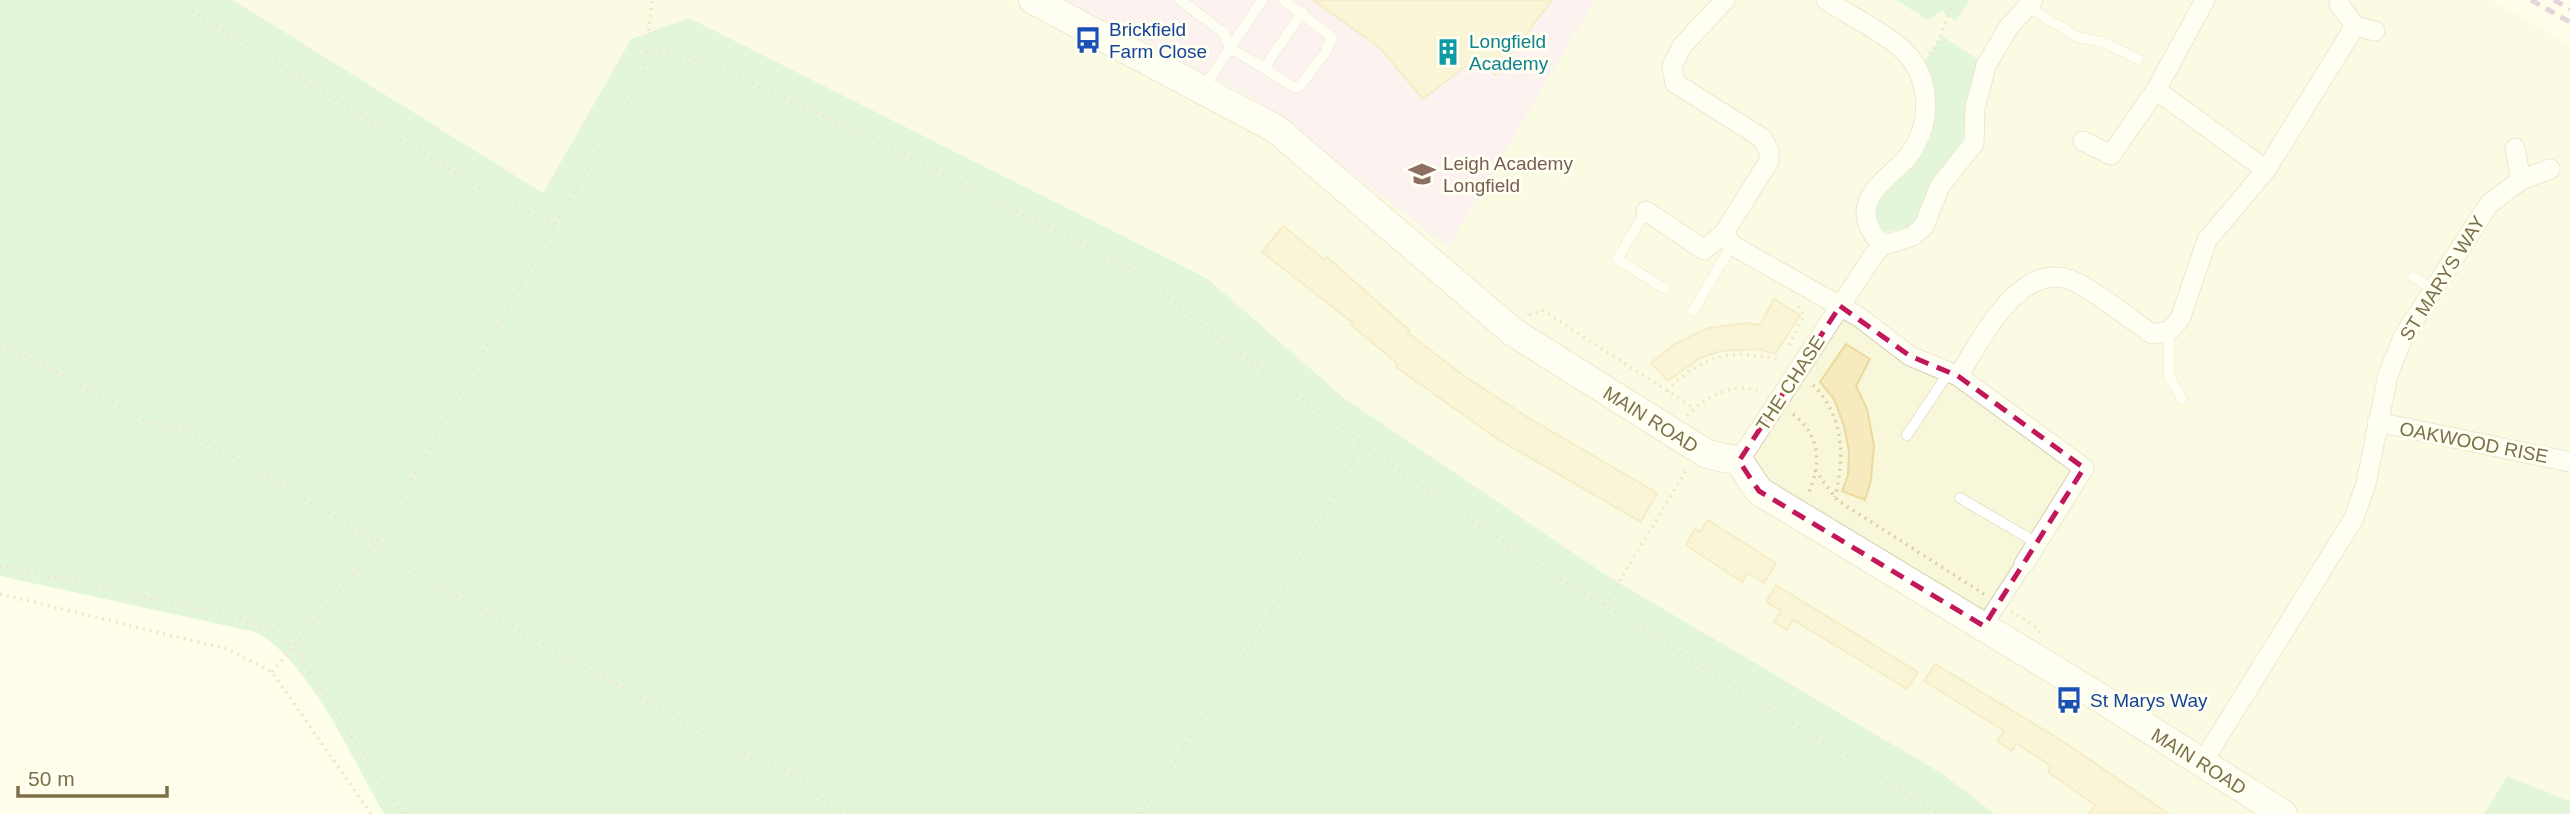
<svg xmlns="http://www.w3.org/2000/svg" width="2570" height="814" viewBox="0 0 2570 814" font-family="Helvetica,sans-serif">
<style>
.residential{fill:#f9f7da}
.education{fill:#fbe6fb}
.green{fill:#c6eec5}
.building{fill:#f6eabe;stroke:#ebd99d;stroke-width:2}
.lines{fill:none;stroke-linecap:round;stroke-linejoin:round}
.service-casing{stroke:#d5cfb0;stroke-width:11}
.pedestrian-casing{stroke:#d5cfb0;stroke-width:18}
.minor-casing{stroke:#d5cfb0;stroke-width:21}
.secondary-casing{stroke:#d8d1ac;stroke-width:30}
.path{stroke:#ddcfa0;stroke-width:3.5;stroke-dasharray:2 5;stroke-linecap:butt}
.service{stroke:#fff;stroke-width:10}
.pedestrian{stroke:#fff;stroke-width:16}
.minor{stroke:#fff;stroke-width:19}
.secondary{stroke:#fff;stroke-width:28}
.rail{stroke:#c8a5cb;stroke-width:5;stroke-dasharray:10 7;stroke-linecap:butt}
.marked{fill:none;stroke:#c2185b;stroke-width:5;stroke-dasharray:14 9;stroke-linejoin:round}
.labels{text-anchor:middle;stroke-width:6;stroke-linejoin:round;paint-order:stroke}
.transit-label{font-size:19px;fill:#164399;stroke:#fffff2;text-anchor:start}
.culture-label{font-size:19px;fill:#0d838f;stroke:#fffff2;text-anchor:start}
.education-label{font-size:19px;fill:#785e54;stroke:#fffff2;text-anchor:start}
.street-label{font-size:19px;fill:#7d7049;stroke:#fffff2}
</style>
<rect width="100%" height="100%" fill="#fefeea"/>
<polygon class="residential" points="233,0 1011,0 1237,117 1258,101 1448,246 1595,0 2491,0 2570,45 2570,814 1995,814 1941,773 1606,575 1344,398 1208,279 631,39 543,193"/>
<polygon class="education" points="1059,0 1595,0 1448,247 1258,101"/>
<g class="green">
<path d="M0 0H233L543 193 631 39 689 18 1208 279 1344 398 1606 575 1941 773 1995 814H384C354 762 308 658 255 632L0 576Z"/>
<polygon points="1896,0 1970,0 1955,21 1942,11 1928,20"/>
<polygon points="1942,36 1982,62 1970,88 1969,128 1963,145 1936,176 1915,226 1884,232 1873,220 1873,206 1915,158 1922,66"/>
<polygon points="2507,776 2570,801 2570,814 2484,814"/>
</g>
<g class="building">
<polygon points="1313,0 1552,0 1495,75 1478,57 1423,99 1380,48"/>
<polygon points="1283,226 1325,260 1327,257 1410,331 1408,333 1463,375 1524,415 1657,493 1641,522 1496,438 1396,367 1398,364 1351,325 1353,323 1262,252"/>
<polygon points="1774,299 1800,315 1775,354 1758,349 1721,351 1700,358 1668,381 1651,363 1676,343 1708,328 1748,323 1760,325"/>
<polygon points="1846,344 1870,359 1856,386 1867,409 1874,445 1871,480 1865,500 1842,491 1848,475 1849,451 1844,426 1834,399 1820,382"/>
<polygon points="1708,520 1776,563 1764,583 1748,573 1742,582 1686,545 1695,529 1700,532"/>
<polygon points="1776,585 1918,672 1907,689 1793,620 1787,630 1774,622 1781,610 1766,602"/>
<polygon points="1935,664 2061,740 2169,814 2089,814 2095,805 2048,772 2051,766 2016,743 2012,751 1997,741 2004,731 1924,681"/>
</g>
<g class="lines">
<defs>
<g id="service">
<polyline points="1180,0 1224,33 1229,47 1294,87 1299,87 1325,53 1332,37 1283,0"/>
<polyline points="2027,6 2077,37 2102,42 2138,59"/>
<polyline points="1264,68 1302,12"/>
<polyline points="1204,87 1262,0"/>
<polyline points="1646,211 1617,259 1664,288"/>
<polyline points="2413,277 2434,289"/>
<polyline points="1693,311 1732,245"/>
<polyline points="2169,331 2169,376 2182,399"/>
<polyline points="1907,435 1949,372"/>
<polyline points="1960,498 2037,543"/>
</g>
<polyline id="pedestrian" points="1984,626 2024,564"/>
<g id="minor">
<polyline points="1725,0 1682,46 1672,66 1675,83 1762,138 1769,151 1769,161 1724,233 1732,245 1859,317 1910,356 1958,376 2084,468 2024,564"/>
<path d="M1826 0C1847 14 1887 34 1903 50 1933 79 1932 126 1907 158 1893 174 1866 189 1866 213 1866 226 1875 236 1882 246"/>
<polyline points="2339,4 2355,26 2375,31"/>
<polyline points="2156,90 2266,170"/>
<polyline points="2083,141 2111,155 2156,90 2205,0"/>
<polyline points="2515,148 2521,180"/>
<polyline points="1646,211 1704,250 1724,233"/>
<path d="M1958 376C1981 341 2018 261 2071 280 2090 287 2133 321 2152 334L2169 331 2180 319 2207 240 2266 170 2355 26"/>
<polyline points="2377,422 2570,462"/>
<polyline points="1739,461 1873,256 1882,246 1913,236 1924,226 1940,186 1974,143 1975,108 1986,66 2008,28 2033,0"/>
<polyline points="2202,763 2354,518 2366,484 2388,375 2403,337 2489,204 2521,180 2550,169"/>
</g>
<polyline id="secondary" points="1033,0 1276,129 1513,332 1707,454 1739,461 1759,491 2078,684 2283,814"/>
</defs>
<use href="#service" class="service-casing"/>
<use href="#pedestrian" class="pedestrian-casing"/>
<use href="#minor" class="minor-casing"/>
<use href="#secondary" class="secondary-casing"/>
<g class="path">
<polyline points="174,0 495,197 555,225"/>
<polyline points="646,53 667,51 710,65 873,138 1136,271 1211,332 1388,462 1523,555 1939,814"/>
<polyline points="1929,54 1936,47 1952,6"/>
<polyline points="1529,315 1542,310 1694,408"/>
<polyline points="0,343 149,422 187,431 377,541 399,555 417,575 749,757 802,778 825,802 847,814"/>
<polyline points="1789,345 1804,315 1798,306"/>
<path d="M1813 385C1844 416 1845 457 1835 497"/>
<path d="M1667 391C1700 355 1733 348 1780 360"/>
<path d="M1793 414C1820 435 1822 463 1808 494"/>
<path d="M1687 416C1705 396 1735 381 1761 392"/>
<polyline points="1815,470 1837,500 1984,594"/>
<polyline points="0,566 224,614 272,630 293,646 402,814"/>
<polyline points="0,594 227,649 272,672 371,814"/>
<polyline points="1605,605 1687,469"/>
<polyline points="2011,611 2038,628 2040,634"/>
<polyline points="272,672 361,566 380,536 552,229 630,99 644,69 652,0"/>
<polyline points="1140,814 1265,624 1362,444"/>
</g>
<use href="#service" class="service"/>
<use href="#pedestrian" class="pedestrian"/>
<use href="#minor" class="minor"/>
<use href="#secondary" class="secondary"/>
<g class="rail">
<polyline points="2531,0 2570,22"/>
<polyline points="2554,0 2570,9"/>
</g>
</g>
<path d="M0 0H2570V814H0ZM1840 306 1910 356 1958 376 2084 468 1984 626 1759 491 1739 461Z" fill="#fefeea" fill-opacity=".55" fill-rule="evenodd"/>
<path class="marked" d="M1840 306 1910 356 1958 376 2084 468 1984 626 1759 491 1739 461Z"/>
<defs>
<symbol id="bus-bare" viewBox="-9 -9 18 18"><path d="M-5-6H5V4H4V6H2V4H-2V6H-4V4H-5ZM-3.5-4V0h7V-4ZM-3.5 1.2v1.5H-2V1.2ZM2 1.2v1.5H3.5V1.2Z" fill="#1a4fb4" stroke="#fffff2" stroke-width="2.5" paint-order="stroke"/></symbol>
<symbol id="building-bare" viewBox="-9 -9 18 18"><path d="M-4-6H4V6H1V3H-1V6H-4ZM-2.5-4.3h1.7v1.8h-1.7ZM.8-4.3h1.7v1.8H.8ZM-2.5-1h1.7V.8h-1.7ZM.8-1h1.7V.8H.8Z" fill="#0f9aa8" stroke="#fffff2" stroke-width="2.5" paint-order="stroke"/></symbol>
<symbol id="school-bare" viewBox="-9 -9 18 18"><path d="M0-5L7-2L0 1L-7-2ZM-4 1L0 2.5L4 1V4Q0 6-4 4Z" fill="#8d6e63" stroke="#fffff2" stroke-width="2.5" paint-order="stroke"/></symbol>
</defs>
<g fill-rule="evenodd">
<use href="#bus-bare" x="1069" y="21" width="38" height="38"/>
<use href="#building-bare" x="1429" y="33" width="38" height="38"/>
<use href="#school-bare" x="1403" y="155" width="38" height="38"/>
<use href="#bus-bare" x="2050" y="681" width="38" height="38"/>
</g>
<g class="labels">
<g class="transit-label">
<text x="1109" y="36">Brickfield<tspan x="1109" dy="22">Farm Close</tspan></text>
<text x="2090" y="707">St Marys Way</text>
</g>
<g class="culture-label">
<text x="1469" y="48">Longfield<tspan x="1469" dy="22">Academy</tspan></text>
</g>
<g class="education-label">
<text x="1443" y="170">Leigh Academy<tspan x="1443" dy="22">Longfield</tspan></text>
</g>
<g class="street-label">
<text transform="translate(2442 278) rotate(-58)" y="7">ST MARYS WAY</text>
<text transform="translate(1790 383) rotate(-57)" y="7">THE CHASE</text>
<text transform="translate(1651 419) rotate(32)" y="7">MAIN ROAD</text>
<text transform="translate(2474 442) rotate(11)" y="7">OAKWOOD RISE</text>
<text transform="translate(2199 761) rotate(32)" y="7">MAIN ROAD</text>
</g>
</g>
<path d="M18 786v10h149v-10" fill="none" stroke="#7d7049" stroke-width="3.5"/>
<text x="28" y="786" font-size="21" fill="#7d7049" stroke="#fffff2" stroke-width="5" paint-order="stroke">50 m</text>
</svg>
